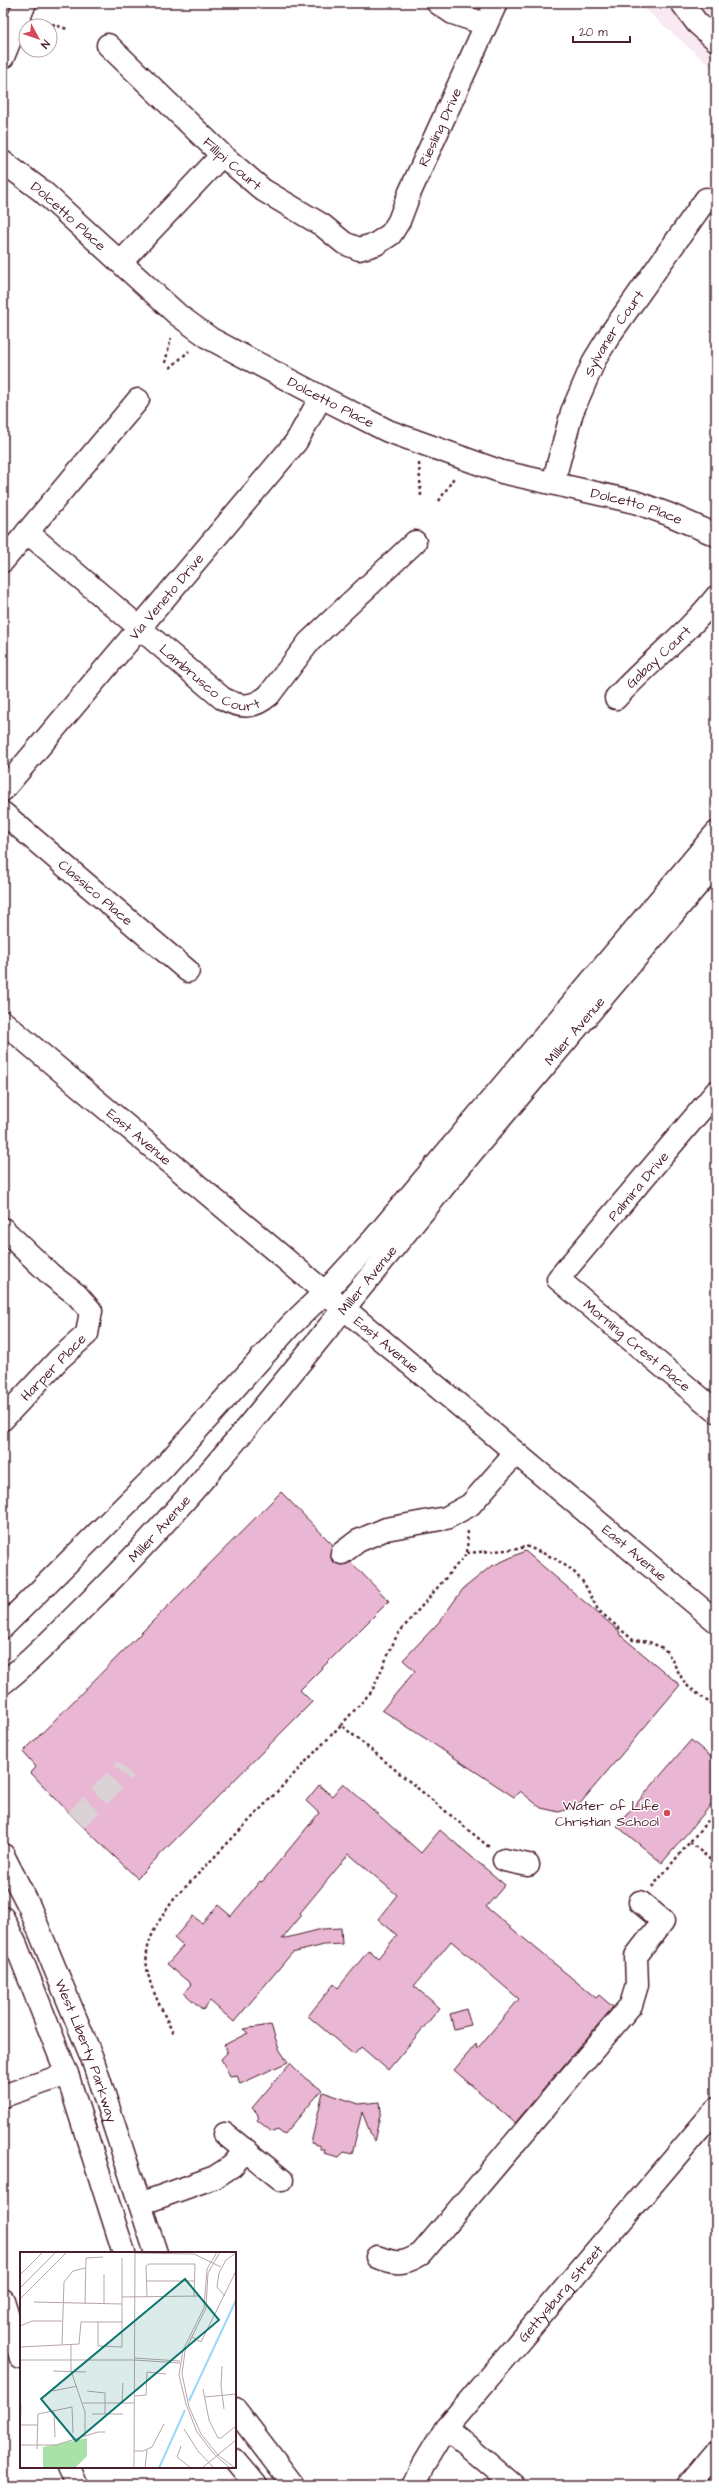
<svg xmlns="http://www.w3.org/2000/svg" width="719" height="2488" viewBox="0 0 719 2488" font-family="'Architects Daughter',sans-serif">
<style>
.built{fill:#f8e9f2}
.building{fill:#e9b6d3;stroke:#4a1f2b}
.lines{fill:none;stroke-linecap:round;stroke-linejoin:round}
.minor-tunnel{stroke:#dbd2d5;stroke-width:22;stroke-dasharray:22 11;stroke-linecap:butt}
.minor-casing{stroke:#4a1f2b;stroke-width:25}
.major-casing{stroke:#4a1f2b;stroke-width:25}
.path{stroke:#4a1f2b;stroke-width:2.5;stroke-dasharray:3 3;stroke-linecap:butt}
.minor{stroke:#fff;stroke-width:22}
.major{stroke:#fff;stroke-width:22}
.poi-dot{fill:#d1495b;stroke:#fff;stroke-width:1.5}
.labels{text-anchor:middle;stroke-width:3;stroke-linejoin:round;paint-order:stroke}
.street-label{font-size:14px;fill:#4a1f2b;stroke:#fff}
.poi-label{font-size:14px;fill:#4a1f2b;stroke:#fff;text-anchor:end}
.inset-river{fill:none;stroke:#99d8fb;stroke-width:2}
.inset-road{fill:none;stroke:#b7a5aa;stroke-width:1}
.view{fill:#0f766e;fill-opacity:0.15;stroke:#0f766e;stroke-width:2}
.inset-edge{fill:none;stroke:#4a1f2b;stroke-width:2}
</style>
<rect width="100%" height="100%" fill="#fff"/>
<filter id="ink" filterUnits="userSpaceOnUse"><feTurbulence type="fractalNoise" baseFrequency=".025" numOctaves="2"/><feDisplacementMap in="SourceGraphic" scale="8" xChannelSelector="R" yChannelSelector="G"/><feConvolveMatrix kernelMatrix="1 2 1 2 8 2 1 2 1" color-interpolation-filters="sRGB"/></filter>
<g filter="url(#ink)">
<polygon class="built" points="638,3 716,3 716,71"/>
<g class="building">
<polygon points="281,1492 333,1545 330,1554 332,1561 343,1565 351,1562 389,1601 300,1690 312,1702 137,1878 76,1820 31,1773 36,1767 23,1752"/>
<polygon points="525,1551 620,1632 619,1634 680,1685 578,1806 559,1812 541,1808 520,1791 514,1797 382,1710 415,1671 403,1660 439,1622 463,1589 490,1567"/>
<polygon points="691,1740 716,1761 716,1799 662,1863 617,1826"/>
<polygon points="343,1783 421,1853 440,1830 505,1885 486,1907 596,1998 599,1995 613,2007 515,2123 454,2070 476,2044 477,2049 519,1999 451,1941 414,1986 440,2008 388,2070 361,2047 354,2055 308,2016 334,1984 338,1988 369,1950 378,1958 397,1935 378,1919 397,1895 349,1854 300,1913 302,1915 282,1939 322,1929 341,1928 342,1944 324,1945 292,1953 234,2022 210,2001 203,2010 184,1993 191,1984 167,1964 183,1946 174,1938 193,1916 202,1923 218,1905 231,1916 260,1881 262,1882 319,1813 306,1801 319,1785 332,1796"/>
<polygon points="466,2009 471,2025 454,2029 450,2014"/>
<polygon points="271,2025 279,2049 288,2062 240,2084 237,2075 230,2076 221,2059 227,2053 224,2045 248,2033 243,2029"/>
<polygon points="290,2063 305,2078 322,2090 284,2135 278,2130 272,2132 257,2120 259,2117 257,2115 258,2114 252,2108"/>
<polygon points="323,2092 359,2104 380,2102 381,2111 374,2142 362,2112 352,2154 344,2152 339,2157 323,2153 324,2149 320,2149 320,2146 311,2143"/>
</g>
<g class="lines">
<polyline class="minor-tunnel" points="76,1820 126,1769"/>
<defs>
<g id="minor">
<polyline points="438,3 453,13 485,24"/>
<polyline points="682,3 697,23 716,40"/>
<path id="s1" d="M108 45 222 155 263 190 322 225 344 243 359 249 376 244 391 234 399 221 410 192 496 3"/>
<polyline points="3,57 25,3"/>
<path id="s2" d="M3 162 42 191 178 315 211 339 321 397 388 431 502 472 635 502 668 514 716 535"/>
<polyline points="121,262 222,155"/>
<path id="s3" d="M553 483 572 412 595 359 611 333 706 199"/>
<path id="s4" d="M27 532 222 698C240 708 253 709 269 695L309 642 415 542"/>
<polyline points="3,561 138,400"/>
<path id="s5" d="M616 698C648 663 686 635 716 597"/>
<path id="s6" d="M3 790 296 442 321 397"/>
<path id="s7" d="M3 813 188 971"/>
<path id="s8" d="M716 1092 558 1279 716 1411"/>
<polyline points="3,1229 51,1275 77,1295 91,1311 87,1334 59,1359 3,1419"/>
<polyline points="342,1553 358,1541 386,1529 446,1518 470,1505 516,1453"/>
<polyline points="3,1627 163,1468 290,1326 326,1291"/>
<path id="s9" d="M3 1683C30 1662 54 1637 78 1613 175 1519 260 1412 345 1307"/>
<path id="s10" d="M3 1855 29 1906 92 2058 156 2253"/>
<polyline points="504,1860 528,1865"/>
<polyline points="3,1918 16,1945 67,2074 124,2253"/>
<polyline points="3,2096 67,2074"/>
<polyline points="225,2134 282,2180"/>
<polyline points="140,2204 215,2177 232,2166 246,2150"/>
<path d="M377 2257C396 2264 403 2265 421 2254L631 2005 637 1985 636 1956 663 1921 640 1902"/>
<polyline points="3,2300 21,2358"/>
<polyline points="235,2409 293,2485"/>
<polyline points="446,2428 513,2485"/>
<polyline points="235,2460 256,2485"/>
<polyline points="69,2467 77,2485"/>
<path id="s11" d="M414 2485 423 2466 446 2428 716 2109"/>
<polyline points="688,2485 716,2452"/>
</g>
<g id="major">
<path id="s12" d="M3 1022 716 1621"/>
<polyline points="326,1291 372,1241 716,833"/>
<path id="s13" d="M345 1307 472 1152 716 863"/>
</g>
</defs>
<use href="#minor" class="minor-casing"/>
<use href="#major" class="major-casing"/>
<g class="path">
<polyline points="52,24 67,29"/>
<polyline points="165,363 171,338"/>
<polyline points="170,368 189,351"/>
<polyline points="419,463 421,496"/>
<polyline points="439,501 455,476"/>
<polyline points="467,1553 518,1549 526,1546 554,1558 572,1570 584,1583 598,1610 633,1640 649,1642 663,1648 668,1653 685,1684 716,1708"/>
<polyline points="341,1725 372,1691 397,1635 467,1553 468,1529"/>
<polyline points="690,1842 713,1862"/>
<polyline points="652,1887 716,1811"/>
<path d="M173 2033C144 1972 131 1956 175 1898L341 1725 489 1847"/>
</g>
<use href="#minor" class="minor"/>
<use href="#major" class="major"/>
</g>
</g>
<circle class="poi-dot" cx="667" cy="1813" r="4"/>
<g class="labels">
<g class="street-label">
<text dy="5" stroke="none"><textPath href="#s1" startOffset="479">Riesling Drive</textPath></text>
<text dy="5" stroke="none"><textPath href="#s1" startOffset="172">Fillipi Court</textPath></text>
<text dy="5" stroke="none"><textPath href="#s2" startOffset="85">Dolcetto Place</textPath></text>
<text dy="5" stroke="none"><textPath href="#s3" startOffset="163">Sylvaner Court</textPath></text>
<text dy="5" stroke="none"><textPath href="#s2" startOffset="409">Dolcetto Place</textPath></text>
<text dy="5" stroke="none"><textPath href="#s2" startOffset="733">Dolcetto Place</textPath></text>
<text dy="5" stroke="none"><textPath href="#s6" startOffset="253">Via Veneto Drive</textPath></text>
<text dy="5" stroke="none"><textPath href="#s5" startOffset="59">Gabay Court</textPath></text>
<text dy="5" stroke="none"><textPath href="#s4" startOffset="236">Lambrusco Court</textPath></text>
<text dy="5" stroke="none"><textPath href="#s7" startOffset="122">Classico Place</textPath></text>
<text dy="5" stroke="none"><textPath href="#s13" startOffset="359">Miller Avenue</textPath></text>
<text dy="5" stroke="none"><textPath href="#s12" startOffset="178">East Avenue</textPath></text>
<text transform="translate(638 1186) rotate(-50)" y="5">Palmira Drive</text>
<text transform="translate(367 1280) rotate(-51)" y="5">Miller Avenue</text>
<text dy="5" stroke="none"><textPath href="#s12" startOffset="501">East Avenue</textPath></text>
<text dy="5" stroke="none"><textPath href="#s8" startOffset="348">Morning Crest Place</textPath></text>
<text transform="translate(53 1367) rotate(-46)" y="5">Harper Place</text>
<text dy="5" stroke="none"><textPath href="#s9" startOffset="220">Miller Avenue</textPath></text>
<text dy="5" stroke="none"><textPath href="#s12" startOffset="825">East Avenue</textPath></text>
<text dy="5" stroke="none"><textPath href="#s10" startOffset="213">West Liberty Parkway</textPath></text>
<text dy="5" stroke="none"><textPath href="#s11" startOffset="242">Gettysburg Street</textPath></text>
</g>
<g class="poi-label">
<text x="659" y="1810">Water of Life<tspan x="659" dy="16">Christian School</tspan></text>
</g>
</g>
<g transform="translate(20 2252)">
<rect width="216" height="216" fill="#fff"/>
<path d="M67 186V204L55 216H23V195Z" fill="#a9e2a7"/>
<path class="inset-river" d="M169 149 216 48M139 216 165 158"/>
<path class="inset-road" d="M197 0 187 17 184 56 163 98 159 123 166 152 177 180 194 202 210 216M200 0 188 21 186 56 165 99 162 122 169 155 181 182 198 203 215 216M115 1 174 2 201 15M0 23 23 0M127 29H174M0 36 36 0M205 44 197 35 199 21 206 8 216 1M102 45 180 44M127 45 126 14 129 12H175L174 45M0 47 47 0M14 50 102 52M65 52 66 6 83 5M84 52V22M78 70V94L102 95V6M0 74 12 69H42M172 85 181 90 216 19M42 92 44 30 53 19 65 16M51 92V119L65 160V184M0 95 59 92 61 70H103M114 106 160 109M0 108H114M114 108 160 111M202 114 201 133 204 157M33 119 66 120M183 137 189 168 198 186H201L216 174M33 139 57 134M67 139 85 141V162M115 144 126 143 127 120 146 122M185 145 216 142M63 151H114M102 151 103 131M34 160 35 185M72 162H103M1 173H18M164 177 178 199 194 216M0 186 1 153M0 193H36L78 180H85M161 194 157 205 171 216M17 197 18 162 52 155 53 181M114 199H123L132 195 144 172M114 216 115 0M125 216 127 198M182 216 216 188"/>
<path class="view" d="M165 27 199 68 56 189 21 147Z"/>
<rect width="216" height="216" class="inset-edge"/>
</g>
<rect width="719" height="2488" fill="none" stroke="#fff" stroke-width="16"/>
<rect x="8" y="8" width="703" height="2472" fill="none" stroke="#4a1f2b" stroke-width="1.5" filter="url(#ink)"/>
<g transform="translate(38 38) rotate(130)"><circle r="19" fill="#ffffff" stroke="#b7a5aa"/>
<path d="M0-3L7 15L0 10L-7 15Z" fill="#d1495b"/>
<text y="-6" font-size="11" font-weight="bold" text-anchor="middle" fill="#4a1f2b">N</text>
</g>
<path d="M573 36v6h57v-6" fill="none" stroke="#4a1f2b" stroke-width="2"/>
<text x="579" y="36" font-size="12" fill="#4a1f2b" stroke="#ffffff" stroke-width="3" paint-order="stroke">20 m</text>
</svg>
